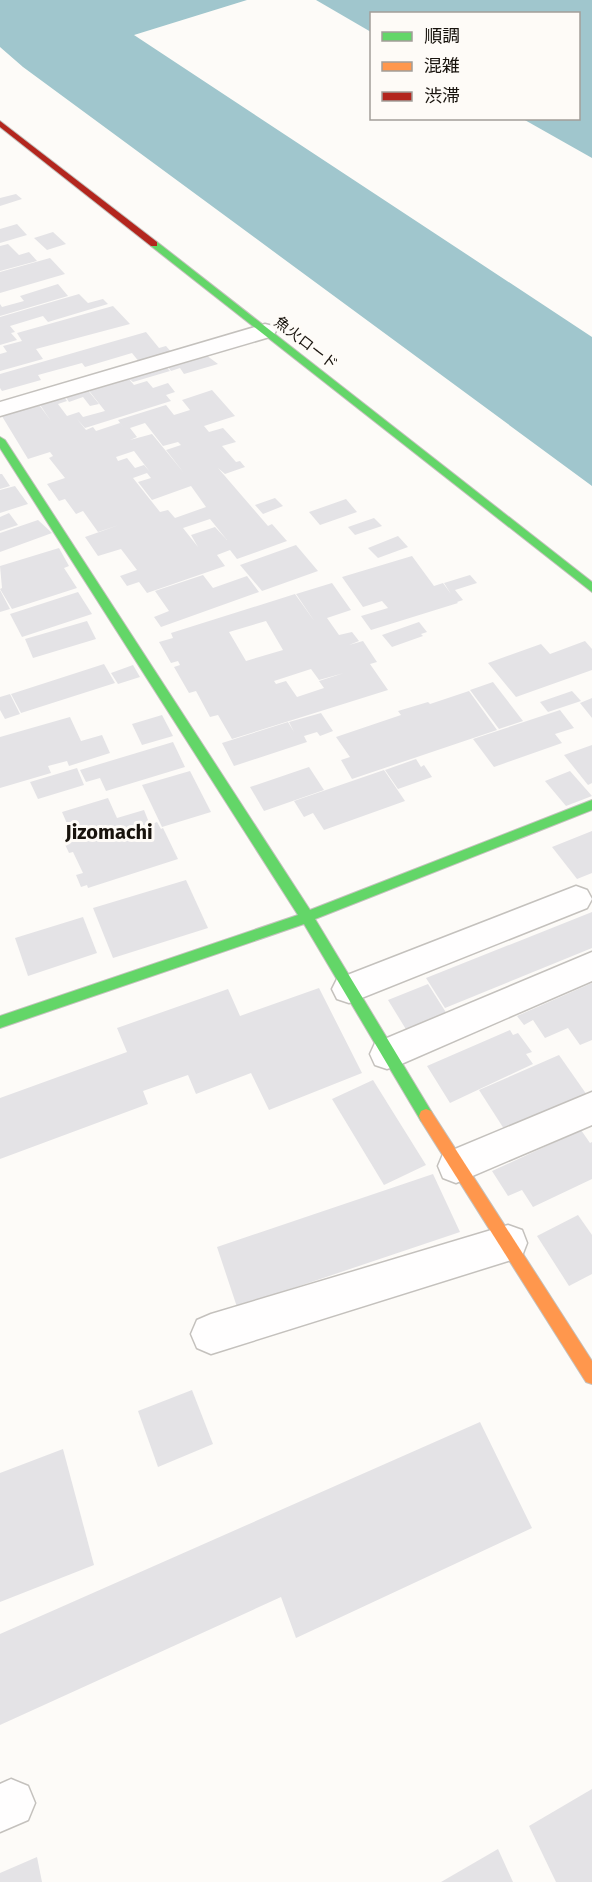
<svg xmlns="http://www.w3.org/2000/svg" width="592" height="1882" viewBox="0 0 592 1882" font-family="'Fira Sans','Noto Sans JP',sans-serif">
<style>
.water{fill:#a0c6cd;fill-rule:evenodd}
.pier{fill:#fdfbf8}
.building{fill:#e4e3e6;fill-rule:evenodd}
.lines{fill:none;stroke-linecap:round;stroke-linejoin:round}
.street-casing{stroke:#c4c1bd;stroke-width:3}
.fast-casing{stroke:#c4c1bd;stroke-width:2}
.slow-casing{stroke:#c4c1bd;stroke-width:2}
.jam-casing{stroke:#c4c1bd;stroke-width:2}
.street{fill:#fffefe;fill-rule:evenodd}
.fast{fill:#63d668;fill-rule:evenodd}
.slow{fill:#ff974d;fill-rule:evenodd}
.jam{fill:#b3261e;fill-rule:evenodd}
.labels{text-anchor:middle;stroke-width:6;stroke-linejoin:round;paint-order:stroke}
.far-street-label{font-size:15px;fill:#18130d;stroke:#fefbf7}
.neighbourhood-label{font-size:20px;font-weight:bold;fill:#18130d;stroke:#fefbf7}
</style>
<rect width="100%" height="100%" fill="#fdfbf8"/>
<path class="water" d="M0 0H592V486L23 67 0 47ZM372 14H578V118H372Z"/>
<polygon class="pier" points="247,0 316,0 371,32 372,118 523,119 592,158 592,337 134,35"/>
<g class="building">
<polygon points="16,194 22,199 0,206 0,198"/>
<polygon points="17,224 27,235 0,243 0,229"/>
<polygon points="53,232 66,244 47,250 34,238"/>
<polygon points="8,244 19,255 29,252 37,261 0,271 0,246"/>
<polygon points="50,258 65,274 0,293 0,272"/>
<polygon points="58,284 68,296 0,316 0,304 2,307 24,301 20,296"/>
<polygon points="79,294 88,303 103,299 108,304 48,322 43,316 10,326 15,332 11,333 17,340 0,345 0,317"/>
<polygon points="113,306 130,324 36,349 43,359 0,371 0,354 7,352 3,346 22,341 17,333"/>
<polygon points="146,332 159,348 166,346 172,353 140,363 132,353 85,367 82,363 38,375 41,380 2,391 0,388 0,374"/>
<polygon points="202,352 218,364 184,374 180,368 171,371 165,363"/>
<path d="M163 363 170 371 133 382 128 378 134 385 147 381 153 388 168 383 175 392 166 395 171 401 85 428 77 419 86 430 93 427 96 431 120 423 125 430 118 420 166 405 174 415 190 410 182 400 212 390 235 416 204 426 209 432 223 428 236 442 222 446 236 462 240 461 245 467 225 474 218 468 268 526 272 524 287 541 237 559 230 550 217 555 225 566 147 593 139 582 127 586 120 576 137 570 121 549 98 556 85 537 119 525 98 532 83 511 76 514 65 499 59 501 47 484 65 478 49 458 53 456 50 452 28 459 0 413 37 402 51 421 38 402 62 394 67 401 58 404 67 416 79 412 83 417 105 411 86 387ZM145 423 163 446 178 442 181 445 166 450 184 473 152 434 130 440 137 437 130 428ZM134 451 150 472 144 465 135 468 127 458 118 461 116 457ZM147 473 151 478 138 482 152 500 191 486 206 507 175 518 168 510 160 512 133 478ZM210 519 227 540 215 527 191 535 198 547 183 528Z"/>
<polygon points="86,388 99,404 90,406 83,397 69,402 64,394"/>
<polygon points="0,474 2,474 10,486 0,489"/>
<polygon points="15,486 28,504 0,513 0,490"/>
<polygon points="275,498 283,506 263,514 255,505"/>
<polygon points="346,499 357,512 320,525 309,512"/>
<polygon points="9,513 18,525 0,531 0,517"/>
<polygon points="374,518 382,526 355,535 348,527"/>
<polygon points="38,520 52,533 0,552 0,533"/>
<polygon points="398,536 408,547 378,558 368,548"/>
<polygon points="296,545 318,571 262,591 240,565"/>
<polygon points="59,548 69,566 64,568 77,588 12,609 0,589 2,588 0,566"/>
<polygon points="412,556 434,586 443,583 451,594 444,583 470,575 477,583 455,590 463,600 457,602 458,603 371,630 361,616 388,608 382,601 363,607 342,577"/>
<polygon points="203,575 213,588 247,576 259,592 161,627 154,617 169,611 155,591"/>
<path d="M332 583 351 610 327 618 339 635 352 632 359 641 349 645 363 641 377 662 370 664 388 690 232 739 218 715 210 717 196 691 189 693 174 667 180 665 178 661 171 663 159 642 173 638 171 633 295 594 315 622 296 594ZM266 621 283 650 246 661 229 632ZM311 669 319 680 344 673 319 681 324 688 297 697 286 681 276 684 274 681Z"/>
<polygon points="0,590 10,609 0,612"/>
<polygon points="78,592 92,614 22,637 10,614"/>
<polygon points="87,621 96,639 33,658 25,639"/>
<polygon points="419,622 427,632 421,634 423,636 392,647 382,635"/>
<polygon points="585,641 592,649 592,670 516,697 488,663 541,644 550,654"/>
<polygon points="104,664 115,683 21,713 11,694"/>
<polygon points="133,665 140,677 118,684 111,673"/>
<polygon points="493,682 523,721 499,729 470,690"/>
<polygon points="469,691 497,730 352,779 341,760 350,757 336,737 401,715 398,711 428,702 430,704"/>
<polygon points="572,691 581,701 548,712 540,702"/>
<polygon points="10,694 20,714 5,719 0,710 0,697"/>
<polygon points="592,698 592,718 580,703"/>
<polygon points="560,710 574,728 555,734 562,743 494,767 473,739"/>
<polygon points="321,713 333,731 320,736 317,732 304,736 307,742 234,766 222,743 288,722 294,732 289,722"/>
<polygon points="162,715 173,736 142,745 132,724"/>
<polygon points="70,717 81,741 102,735 110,753 69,766 67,761 48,766 51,773 0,788 0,737"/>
<polygon points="173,742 185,767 106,791 100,778 86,782 80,770"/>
<polygon points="592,745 592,783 588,785 564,755"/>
<polygon points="416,759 421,767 424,765 432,777 398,789 385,770"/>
<polygon points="309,767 324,790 264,811 250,787"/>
<polygon points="77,768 84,785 38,799 30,782"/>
<polygon points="384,770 405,801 324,830 313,813 304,817 294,801"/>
<polygon points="190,771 211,812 162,827 142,785"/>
<polygon points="570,771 592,796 566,806 545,781"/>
<polygon points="108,798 117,818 144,810 150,825 157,822 161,829 163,828 178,859 88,888 87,885 81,887 76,875 83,873 73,852 69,853 62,838 72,835 62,812"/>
<polygon points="592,831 592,873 577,879 552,847"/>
<polygon points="186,880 208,928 113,958 93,908"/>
<polygon points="592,912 592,948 445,1008 426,978"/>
<polygon points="83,917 97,953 28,976 15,938"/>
<polygon points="592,983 592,1040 580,1045 568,1028 545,1038 533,1020 524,1025 517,1016"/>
<polygon points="428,984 447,1014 407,1031 388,1000"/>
<polygon points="319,988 362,1073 269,1110 251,1073 196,1094 188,1075 143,1091 148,1104 0,1159 0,1098 127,1052 117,1028 228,989 240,1016"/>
<polygon points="510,1030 513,1035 518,1033 532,1052 526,1054 533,1064 450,1103 427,1066"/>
<polygon points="559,1055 587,1095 506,1132 479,1090"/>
<polygon points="373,1080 426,1165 384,1185 332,1099"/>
<polygon points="581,1130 590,1143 592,1142 592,1179 533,1207 522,1190 508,1196 492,1171"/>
<polygon points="433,1174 460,1232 237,1307 217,1247"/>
<polygon points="578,1215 592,1235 592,1274 569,1286 537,1236"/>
<polygon points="192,1390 213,1444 158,1467 138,1411"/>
<polygon points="480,1422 532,1528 296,1638 281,1597 0,1725 0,1634"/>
<polygon points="63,1449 94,1565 0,1602 0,1473"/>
<polygon points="592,1789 592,1882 556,1882 529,1826"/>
<polygon points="498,1849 513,1882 441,1882"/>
<polygon points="37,1857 42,1882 0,1882 0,1873"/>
</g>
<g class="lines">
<defs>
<g id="street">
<polygon points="265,324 273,326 276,331 273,336 0,416 0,402"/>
<polygon points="576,886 587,890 592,899 587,908 349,1003 337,999 332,989 337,979"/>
<polygon points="592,952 592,981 399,1065 387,1069 375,1065 370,1054 375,1043"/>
<polygon points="592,1092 592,1125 456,1183 443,1178 438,1166 443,1154"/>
<polygon points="508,1225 522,1230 527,1243 522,1256 508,1261 211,1354 197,1348 191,1334 197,1320 211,1314"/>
<polygon points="11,1779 28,1786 35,1803 28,1820 0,1832 0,1784"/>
</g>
<g id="fast">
<polygon points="151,242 157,242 592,582 592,592 151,246"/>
<polygon points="0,437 5,440 310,910 592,800 592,810 315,919 431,1111 433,1116 431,1121 426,1123 421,1121 304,924 0,1028 0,1016 298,915 0,448"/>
</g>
<polygon id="slow" points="426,1109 431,1111 592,1361 592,1384 586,1382 421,1121 419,1116 421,1111"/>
<polygon id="jam" points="0,121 157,242 157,246 151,246 0,127"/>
</defs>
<use href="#street" class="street-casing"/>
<use href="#fast" class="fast-casing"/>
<use href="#slow" class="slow-casing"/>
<use href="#jam" class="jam-casing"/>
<use href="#street" class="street"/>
<use href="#fast" class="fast"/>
<use href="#slow" class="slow"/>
<use href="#jam" class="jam"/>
</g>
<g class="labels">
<g class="far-street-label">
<text transform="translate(306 343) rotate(38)" y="5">魚火ロード</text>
</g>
<g class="neighbourhood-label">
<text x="109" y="839">Jizomachi</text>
</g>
</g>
<rect x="370" y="12" width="210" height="108" fill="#fefbf7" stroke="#a29e99" stroke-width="1.5"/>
<rect x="382" y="32" width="30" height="9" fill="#63d668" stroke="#a29e99" stroke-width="1.5"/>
<text x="424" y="42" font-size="18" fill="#18130d">順調</text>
<rect x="382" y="62" width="30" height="9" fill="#ff974d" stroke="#a29e99" stroke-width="1.5"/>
<text x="424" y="72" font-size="18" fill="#18130d">混雑</text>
<rect x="382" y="92" width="30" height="9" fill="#b3261e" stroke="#a29e99" stroke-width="1.5"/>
<text x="424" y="102" font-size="18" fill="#18130d">渋滞</text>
</svg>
